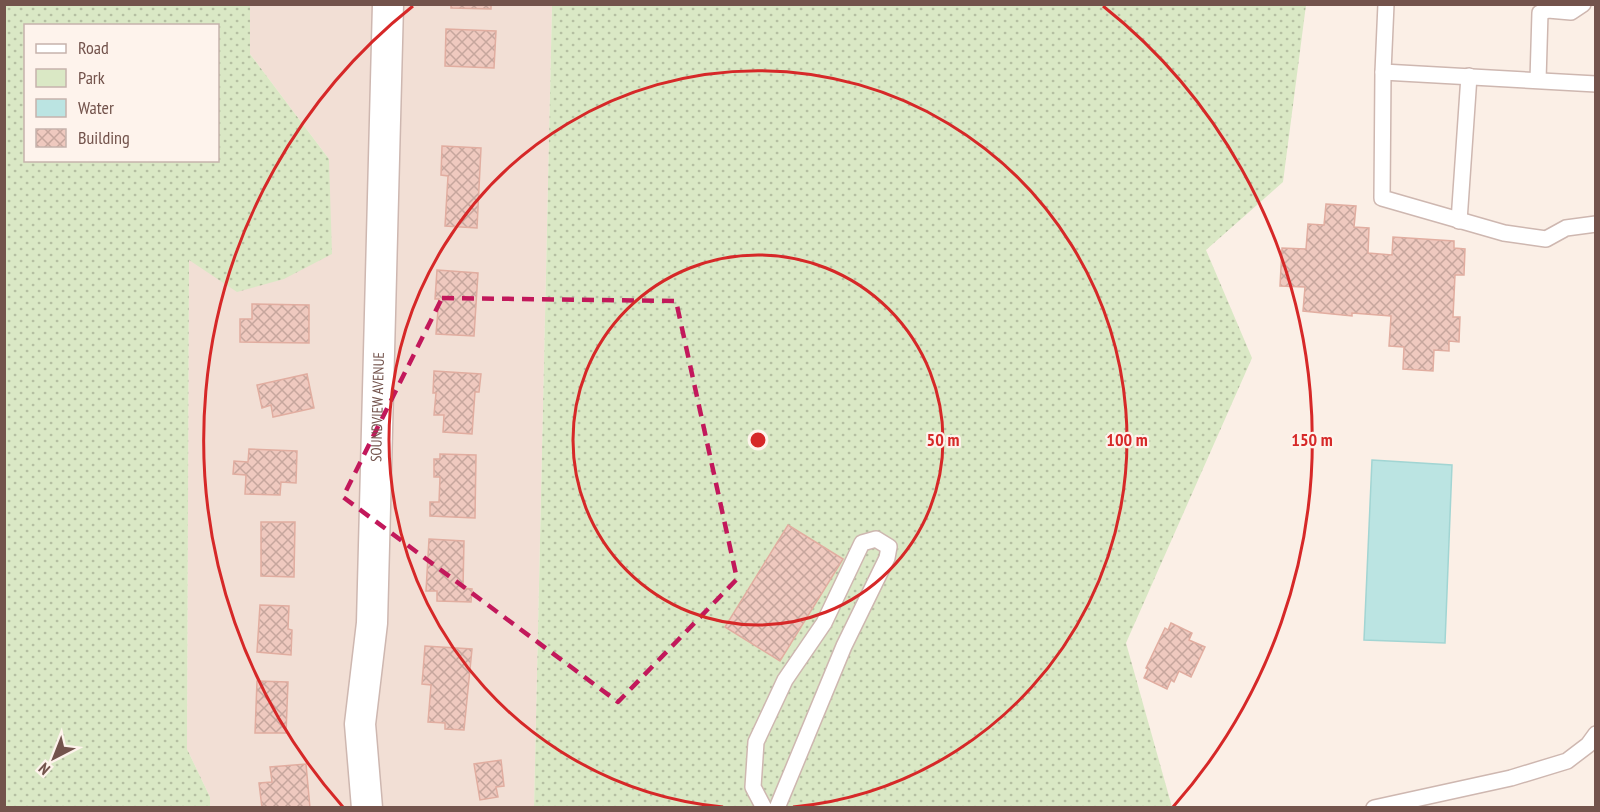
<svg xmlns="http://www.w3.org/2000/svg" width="1600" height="812" viewBox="0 0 1600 812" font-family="'PT Sans Narrow',sans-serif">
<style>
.residential{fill:#f2dfd5}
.green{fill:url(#green-dots);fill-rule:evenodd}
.water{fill:#bbe4e2;stroke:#a2d5d3;stroke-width:1.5}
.building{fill:url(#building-cross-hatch);stroke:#e1ada0;stroke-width:1.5}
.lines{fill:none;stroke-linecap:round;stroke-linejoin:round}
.lane-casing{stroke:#ceb7b0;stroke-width:18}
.street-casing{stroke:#ceb7b0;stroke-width:33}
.lane{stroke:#fff;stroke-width:15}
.street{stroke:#fff;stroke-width:30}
.marked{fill:none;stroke:#c2185b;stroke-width:4.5;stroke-dasharray:12 8;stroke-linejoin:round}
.ring{fill:none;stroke:#d62828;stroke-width:3}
.labels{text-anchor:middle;stroke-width:4.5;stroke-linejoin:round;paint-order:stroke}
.street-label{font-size:15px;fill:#73534c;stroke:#fef3ec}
.centre{fill:#d62828;stroke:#fef3ec;stroke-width:3}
.ring-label{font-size:18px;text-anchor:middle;font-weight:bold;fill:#d62828;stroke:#fef3ec;stroke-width:4.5;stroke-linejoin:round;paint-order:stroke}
</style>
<defs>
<pattern id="green-dots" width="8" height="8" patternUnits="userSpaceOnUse" patternTransform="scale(1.5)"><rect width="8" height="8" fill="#dae8c5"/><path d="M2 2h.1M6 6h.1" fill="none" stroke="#b5bfa2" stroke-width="1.8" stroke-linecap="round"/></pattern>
<pattern id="building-cross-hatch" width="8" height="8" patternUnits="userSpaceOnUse" patternTransform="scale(1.5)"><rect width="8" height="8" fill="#efc9bf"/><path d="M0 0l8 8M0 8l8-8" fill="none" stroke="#c6a69d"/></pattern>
</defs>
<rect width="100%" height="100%" fill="#fbefe6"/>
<polygon class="residential" points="250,5 552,5 534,807 210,807 210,797 187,749 189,259 329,159 250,54"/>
<g class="green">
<path d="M5 4 250 5V54L329 159 332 254 284 279 237 292 189 260 187 749 210 797V807H5ZM26 26H218V160H26Z"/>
<polygon points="552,5 1306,5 1283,182 1206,250 1252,358 1126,643 1172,807 534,808"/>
</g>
<polygon class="water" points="1372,460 1452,465 1445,643 1364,640"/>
<g class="building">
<polygon points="451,4 491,4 491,9 451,8"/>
<polygon points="446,29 496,31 494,68 445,66"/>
<polygon points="442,146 481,148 477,228 445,226 448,176 441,175"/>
<polygon points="1326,204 1356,206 1354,227 1369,228 1368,253 1392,255 1393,237 1454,241 1454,248 1465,249 1464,275 1455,275 1453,317 1460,317 1459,342 1449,341 1449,351 1434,350 1433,371 1403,369 1404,347 1389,346 1391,316 1352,313 1352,316 1303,311 1305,287 1280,286 1282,248 1306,249 1308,224 1324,225"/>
<polygon points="437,270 478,273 474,336 436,334 439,299 435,299"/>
<polygon points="252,304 309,305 309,343 240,342 240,319 252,319"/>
<polygon points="434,371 481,374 479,392 475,392 472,434 443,432 444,415 434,415 436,393 433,393"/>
<polygon points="307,374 314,408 273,417 271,405 262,408 257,385"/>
<polygon points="249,449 297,451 296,483 281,482 280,495 245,494 246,475 233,474 234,461 248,462"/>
<polygon points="440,454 476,455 475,518 430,516 430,502 439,502 440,477 434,477 434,459 440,459"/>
<polygon points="261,522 295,522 294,577 261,576"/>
<polygon points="788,525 843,559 780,661 725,627"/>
<polygon points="429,539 464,541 463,588 472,589 471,602 437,601 437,591 426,591"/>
<polygon points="260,605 289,606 288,629 292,630 291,655 257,652"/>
<polygon points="1171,623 1192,633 1189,640 1205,647 1191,677 1179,671 1174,682 1171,680 1167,689 1144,678 1148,669 1146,668 1165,628 1168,630"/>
<polygon points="425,646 472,649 464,730 445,729 445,723 428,722 431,685 422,684"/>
<polygon points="257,681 288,682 286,733 255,733"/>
<polygon points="501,760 504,786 496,787 498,797 480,800 474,764"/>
<polygon points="306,764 310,808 262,808 259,783 272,782 270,767"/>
</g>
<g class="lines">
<defs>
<g id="lane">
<polyline points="1386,4 1383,72 1596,84"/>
<polyline points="1383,72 1382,198 1504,233 1546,239 1566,228 1596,224"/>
<polyline points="1538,80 1540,13 1548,10 1571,12 1583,4"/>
<polyline points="1459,221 1469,76"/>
<polyline points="764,808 753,787 756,742 785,680 824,623 862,543 876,539 889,547 887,558 844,646 777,808"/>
<polyline points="1374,808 1511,778 1567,761 1588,745 1596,734"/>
</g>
<g id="street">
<path id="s1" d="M367 808 360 724 372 623 388 4"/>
</g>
</defs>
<use href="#lane" class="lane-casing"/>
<use href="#street" class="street-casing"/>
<use href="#lane" class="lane"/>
<use href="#street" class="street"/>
</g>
<path class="marked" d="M442 298 676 301 737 579 618 702 343 497Z"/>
<g class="ring">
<circle cx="758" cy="440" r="185"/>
<path d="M723 807A369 369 0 1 1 793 807"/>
<path d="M343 807A554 554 0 0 1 413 6M1103 6A554 554 0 0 1 1173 807"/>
</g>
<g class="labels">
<g class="street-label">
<text dy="5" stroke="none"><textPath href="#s1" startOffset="402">SOUNDVIEW AVENUE</textPath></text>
</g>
</g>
<circle cx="758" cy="440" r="9" class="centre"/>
<g class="ring-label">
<text x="943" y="446">50 m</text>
<text x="1127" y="446">100 m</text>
<text x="1312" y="446">150 m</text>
</g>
<rect width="1600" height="812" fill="none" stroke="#73534c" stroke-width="12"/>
<rect x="24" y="24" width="195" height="138" fill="#fef3ec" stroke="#c6b3ac" stroke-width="1.5"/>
<rect x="36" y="44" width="30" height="9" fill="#ffffff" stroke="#c6b3ac" stroke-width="1.5"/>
<text x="78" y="54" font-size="18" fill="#73534c">Road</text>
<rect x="36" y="69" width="30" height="18" fill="#dae8c5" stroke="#c6b3ac" stroke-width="1.5"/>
<text x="78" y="84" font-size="18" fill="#73534c">Park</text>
<rect x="36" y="99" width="30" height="18" fill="#bbe4e2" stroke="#c6b3ac" stroke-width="1.5"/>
<text x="78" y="114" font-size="18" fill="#73534c">Water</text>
<rect x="36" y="129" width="30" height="18" fill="url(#building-cross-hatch)" stroke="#c6b3ac" stroke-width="1.5"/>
<text x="78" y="144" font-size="18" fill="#73534c">Building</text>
<g transform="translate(54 758) rotate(222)" stroke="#fef3ec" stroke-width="4.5" paint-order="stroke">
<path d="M0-4.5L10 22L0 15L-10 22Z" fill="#73534c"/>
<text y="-9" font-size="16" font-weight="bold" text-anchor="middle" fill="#73534c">N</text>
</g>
</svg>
